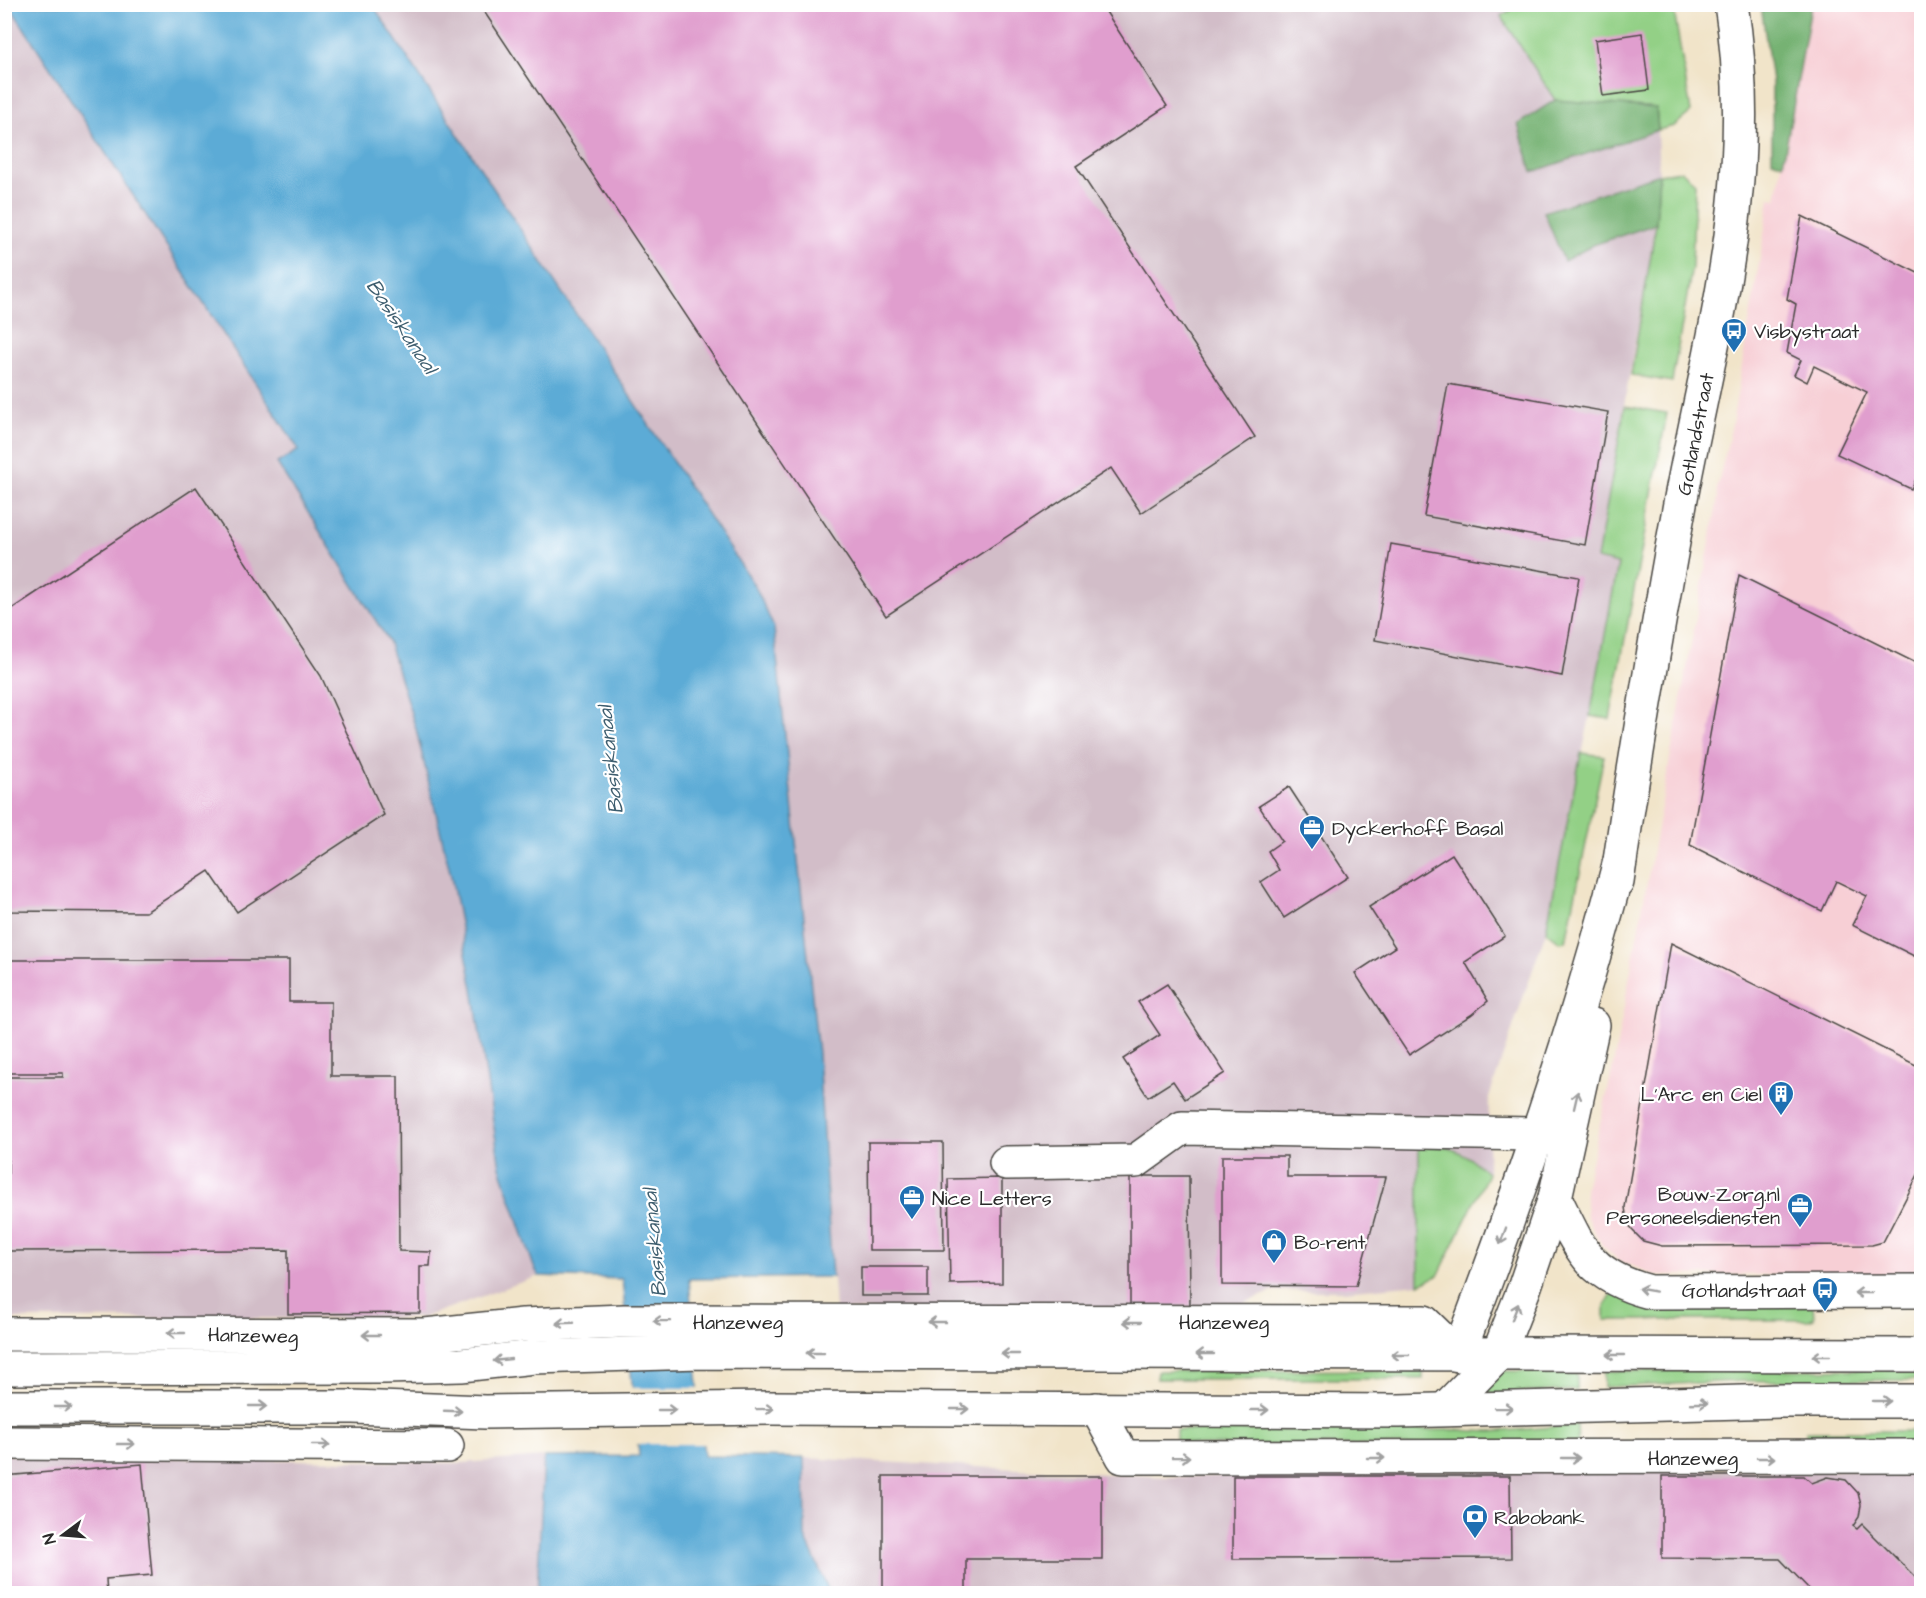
<svg xmlns="http://www.w3.org/2000/svg" width="1926" height="1598" viewBox="0 0 1926 1598" font-family="'Architects Daughter',sans-serif">
<style>
.built{fill:#f7cfd5}
.industrial{fill:#d2bdc8}
.green{fill:#93d086;stroke:#5f7e58;stroke-width:1.5}
.forest{fill:#76b273;stroke:#506e4f;stroke-width:1.5}
.water{fill:#5babd6;stroke:#436b80;stroke-width:1.5}
.pier{fill:#f1e4c9}
.building{fill:#e09ece}
.lines{fill:none;stroke-linecap:round;stroke-linejoin:round}
.minor-casing{stroke:#494743;stroke-width:36}
.major-casing{stroke:#494743;stroke-width:36}
.minor{stroke:#fff;stroke-width:33}
.major{stroke:#fff;stroke-width:33}
.oneway{stroke:#a0a0a0}
.labels{text-anchor:middle;stroke-width:4.5;stroke-linejoin:round;paint-order:stroke}
.poi-label{font-size:20px;fill:#2b2b2b;stroke:#fff;text-anchor:start}
.street-label{font-size:20px;fill:#2b2b2b;stroke:#fff}
.water-label{font-size:21px;font-style:italic;fill:#3e5e6f;stroke:#fff}
</style>
<rect width="100%" height="100%" fill="#fff"/>
<filter id="ink" filterUnits="userSpaceOnUse"><feTurbulence type="fractalNoise" baseFrequency=".0167" numOctaves="2"/><feDisplacementMap in="SourceGraphic" scale="12" xChannelSelector="R" yChannelSelector="G"/><feConvolveMatrix kernelMatrix="1 2 1 2 8 2 1 2 1" color-interpolation-filters="sRGB"/></filter>
<filter id="wash" filterUnits="userSpaceOnUse"><feTurbulence type="fractalNoise" baseFrequency=".008" numOctaves="4" result="noise"/><feDisplacementMap in="SourceGraphic" scale="24" xChannelSelector="R" yChannelSelector="G"/><feGaussianBlur stdDeviation="1.35" result="paint"/><feColorMatrix in="noise" values="0 0 0 0 0 0 0 0 0 0 0 0 0 0 0 0 0 1.4 0 .05"/><feComposite in="paint" operator="in"/></filter>
<g filter="url(#wash)">
<rect width="100%" height="100%" fill="#f1e4c9"/>
<polygon class="built" points="1810,5 1921,5 1921,1274 1655,1275 1618,1260 1602,1245 1587,1218 1585,1189 1612,1072 1713,526 1718,497 1717,488 1732,425 1770,198 1776,199"/>
<g class="industrial">
<polygon points="4,5 9,5 300,450 277,463 388,640 416,729 451,876 534,1267 539,1276 421,1318 5,1319"/>
<polygon points="373,5 1642,5 1656,108 1659,174 1656,224 1597,559 1618,564 1590,716 1546,931 1489,1097 1488,1174 1438,1276 1419,1284 1343,1291 1274,1291 1226,1310 835,1310 818,1054 756,588"/>
<polygon points="5,1455 460,1463 544,1457 537,1593 5,1594"/>
<polygon points="804,1458 1169,1477 1548,1469 1921,1471 1921,1593 830,1593 805,1537"/>
</g>
<g class="green">
<polygon points="1519,5 1673,5 1691,112 1674,126 1658,130 1656,108 1555,100 1501,16"/>
<polygon points="1681,171 1695,183 1692,267 1672,382 1631,375 1656,224 1659,174"/>
<polygon points="1625,406 1667,413 1610,719 1590,716 1618,564 1597,559"/>
<polygon points="1581,753 1604,756 1566,941 1560,942 1546,931"/>
<path d="M1419 1144C1452 1146 1465 1151 1488 1174L1438 1276 1419 1284Z"/>
<polygon points="1614,1292 1813,1304 1814,1318 1808,1320 1605,1320 1605,1305"/>
<polygon points="1921,1369 1921,1380 1745,1381 1604,1387 1604,1371"/>
<polygon points="1423,1370 1423,1379 1156,1379 1157,1371"/>
<polygon points="1503,1371 1577,1372 1577,1390 1487,1394 1488,1386"/>
<polygon points="1577,1425 1578,1446 1176,1445 1176,1430 1458,1430 1491,1432"/>
<polygon points="1806,1431 1921,1431 1921,1447 1807,1448"/>
</g>
<g class="forest">
<polygon points="1810,5 1811,7 1783,164 1772,160 1772,81 1761,5"/>
<polygon points="1555,100 1656,108 1658,130 1532,172 1518,124"/>
<polygon points="1659,174 1656,224 1593,245 1564,261 1544,212"/>
</g>
<polygon class="water" points="9,5 373,5 756,588 774,628 818,1054 832,1277 689,1279 704,1456 804,1458 805,1537 830,1593 537,1593 544,1457 639,1456 622,1279 539,1276 534,1267 500,1167 473,989 451,876 416,729 388,640 277,463 299,450"/>
<polygon class="pier" points="630,1388 701,1388 706,1444 636,1444"/>
<g id="blocks">
<g class="building">
<polygon points="479,4 1101,4 1167,106 1076,166 1255,437 1141,513 1111,468 886,616"/>
<polygon points="1642,33 1649,90 1603,96 1595,40"/>
<polygon points="1802,216 1922,275 1922,467 1911,489 1837,454 1867,392 1814,366 1807,382 1794,375 1801,360 1787,353 1796,304 1787,299"/>
<polygon points="1448,384 1608,412 1585,545 1424,516"/>
<polygon points="196,487 321,676 384,815 237,912 209,871 146,912 4,911 4,614"/>
<polygon points="1391,544 1579,577 1562,676 1375,640"/>
<polygon points="1739,575 1922,666 1922,960 1852,925 1867,896 1836,881 1822,911 1690,845"/>
<polygon points="1289,787 1348,877 1284,918 1261,882 1279,870 1268,851 1282,841 1259,806"/>
<polygon points="1452,854 1505,936 1465,962 1488,1001 1471,1015 1409,1055 1355,973 1395,947 1369,907"/>
<polygon points="1671,943 1922,1068 1922,1167 1883,1242 1872,1245 1662,1246 1643,1241 1632,1230 1627,1221 1625,1207"/>
<polygon points="4,960 289,960 289,1002 331,1002 331,1076 398,1076 399,1251 431,1252 430,1266 420,1266 420,1313 288,1314 288,1250 8,1251 8,1077 63,1077 63,1073 4,1073"/>
<polygon points="1167,984 1225,1073 1185,1099 1173,1081 1148,1097 1123,1059 1160,1035 1138,1002"/>
<polygon points="868,1142 943,1142 944,1250 869,1250"/>
<polygon points="1222,1156 1287,1156 1287,1177 1386,1177 1356,1286 1222,1285"/>
<polygon points="1130,1176 1189,1176 1190,1305 1130,1305"/>
<polygon points="1002,1178 1002,1283 950,1284 948,1179"/>
<rect x="861" y="1267" width="67" height="29"/>
<polygon points="142,1464 152,1575 106,1579 107,1594 4,1594 4,1476"/>
<polygon points="883,1476 1102,1476 1102,1559 966,1559 966,1594 883,1594"/>
<polygon points="1233,1476 1510,1476 1511,1558 1233,1559"/>
<polygon points="1662,1476 1804,1476 1812,1483 1828,1477 1846,1480 1858,1493 1861,1505 1859,1517 1853,1526 1857,1529 1862,1524 1922,1584 1922,1594 1814,1594 1780,1559 1662,1558"/>
</g>
</g>
</g>
<g filter="url(#ink)">
<use href="#blocks" fill-opacity="0" stroke="#494743" stroke-width="1.5"/>
<g class="lines">
<defs>
<g id="minor">
<path d="M1617 882C1635 754 1658 625 1681 498 1713 329 1759 179 1731 4"/>
<polyline points="1006,1163 1136,1161 1182,1128 1538,1134 1558,1138"/>
<path d="M1555 1198C1581 1251 1589 1276 1650 1292L1922 1291"/>
<path d="M4 1334 425 1335 523 1325 624 1321 1424 1322 1458 1355C1520 1193 1576 1029 1620 861"/>
<polyline points="1097,1409 1123,1457 1922,1456"/>
<polyline points="1445,1409 1498,1355 1524,1289 1555,1198 1593,1025"/>
<polyline points="4,1443 447,1446"/>
</g>
<g id="major">
<polyline points="4,1368 385,1367 461,1365 534,1357 700,1352 1922,1355"/>
<polyline points="4,1407 353,1407 485,1412 769,1408 1399,1411 1781,1401 1922,1401"/>
</g>
</defs>
<use href="#minor" class="minor-casing"/>
<use href="#major" class="major-casing"/>
<use href="#minor" class="minor"/>
<use href="#major" class="major"/>
</g>
<defs><path id="oneway-shaft" d="M-6 0H5M1.5-3L5.5 0L1.5 3" fill="none" stroke-width="1.6" stroke-linecap="round" stroke-linejoin="round" transform="scale(1.5)"/></defs>
<g class="oneway">
<use href="#oneway-shaft" transform="translate(1576 1100) rotate(-77)"/>
<use href="#oneway-shaft" transform="translate(1503 1236) rotate(110)"/>
<use href="#oneway-shaft" transform="translate(1647 1290) rotate(-170)"/>
<use href="#oneway-shaft" transform="translate(1863 1293) rotate(-180)"/>
<use href="#oneway-shaft" transform="translate(1515 1312) rotate(-68)"/>
<use href="#oneway-shaft" transform="translate(662 1321) rotate(-179)"/>
<use href="#oneway-shaft" transform="translate(937 1322) rotate(-180)"/>
<use href="#oneway-shaft" transform="translate(1132 1322) rotate(-180)"/>
<use href="#oneway-shaft" transform="translate(565 1323) rotate(178)"/>
<use href="#oneway-shaft" transform="translate(176 1333) rotate(180)"/>
<use href="#oneway-shaft" transform="translate(371 1335) rotate(180)"/>
<use href="#oneway-shaft" transform="translate(815 1353) rotate(-180)"/>
<use href="#oneway-shaft" transform="translate(1010 1354) rotate(-180)"/>
<use href="#oneway-shaft" transform="translate(1205 1354) rotate(-180)"/>
<use href="#oneway-shaft" transform="translate(1400 1355) rotate(-180)"/>
<use href="#oneway-shaft" transform="translate(1615 1355) rotate(-180)"/>
<use href="#oneway-shaft" transform="translate(1821 1356) rotate(-180)"/>
<use href="#oneway-shaft" transform="translate(502 1360) rotate(174)"/>
<use href="#oneway-shaft" transform="translate(1882 1401)"/>
<use href="#oneway-shaft" transform="translate(1699 1403) rotate(-2)"/>
<use href="#oneway-shaft" transform="translate(258 1406)"/>
<use href="#oneway-shaft" transform="translate(63 1407)"/>
<use href="#oneway-shaft" transform="translate(1504 1408) rotate(-1)"/>
<use href="#oneway-shaft" transform="translate(765 1409) rotate(-1)"/>
<use href="#oneway-shaft" transform="translate(960 1409)"/>
<use href="#oneway-shaft" transform="translate(667 1410)"/>
<use href="#oneway-shaft" transform="translate(1260 1410)"/>
<use href="#oneway-shaft" transform="translate(453 1411) rotate(2)"/>
<use href="#oneway-shaft" transform="translate(126 1444)"/>
<use href="#oneway-shaft" transform="translate(321 1445)"/>
<use href="#oneway-shaft" transform="translate(1181 1457) rotate(-1)"/>
<use href="#oneway-shaft" transform="translate(1376 1458)"/>
<use href="#oneway-shaft" transform="translate(1571 1458)"/>
<use href="#oneway-shaft" transform="translate(1766 1458)"/>
</g>
</g>
<defs>
<symbol id="bus-pin" viewBox="-11 -11 22 30"><path d="M0 17L-7.5 6A9.5 9.5 0 1 1 7.5 6Z" fill="#1f6fb2" stroke="#fff"/><path d="M-5-6H5V4H4V6H2V4H-2V6H-4V4H-5ZM-3.5-4V0h7V-4ZM-3.5 1.2v1.5H-2V1.2ZM2 1.2v1.5H3.5V1.2Z" fill="#fff"/></symbol>
<symbol id="office-pin" viewBox="-11 -11 22 30"><path d="M0 17L-7.5 6A9.5 9.5 0 1 1 7.5 6Z" fill="#1f6fb2" stroke="#fff"/><path d="M-6-3h4V-5.5h4V-3h4V5H-6ZM-1-4.5V-3h2v-1.5ZM-6 0V1H6V0Z" fill="#fff"/></symbol>
<symbol id="building-pin" viewBox="-11 -11 22 30"><path d="M0 17L-7.5 6A9.5 9.5 0 1 1 7.5 6Z" fill="#1f6fb2" stroke="#fff"/><path d="M-4-6H4V6H1V3H-1V6H-4ZM-2.5-4.3h1.7v1.8h-1.7ZM.8-4.3h1.7v1.8H.8ZM-2.5-1h1.7V.8h-1.7ZM.8-1h1.7V.8H.8Z" fill="#fff"/></symbol>
<symbol id="shop-pin" viewBox="-11 -11 22 30"><path d="M0 17L-7.5 6A9.5 9.5 0 1 1 7.5 6Z" fill="#1f6fb2" stroke="#fff"/><path d="M-5-2.5h2.3a2.7 3.5 0 0 1 5.4 0H5L5.5 6h-11ZM-1.5-2.5h3a1.5 2.3 0 0 0-3 0Z" fill="#fff"/></symbol>
<symbol id="bank-pin" viewBox="-11 -11 22 30"><path d="M0 17L-7.5 6A9.5 9.5 0 1 1 7.5 6Z" fill="#1f6fb2" stroke="#fff"/><path d="M-6-4H6V4H-6ZM0-2.3a2.3 2.3 0 1 0 0 4.6a2.3 2.3 0 1 0 0-4.6Z" fill="#fff"/></symbol>
</defs>
<g fill-rule="evenodd">
<use href="#bus-pin" x="1719" y="316" width="30" height="40"/>
<use href="#office-pin" x="1297" y="813" width="30" height="40"/>
<use href="#building-pin" x="1766" y="1079" width="30" height="40"/>
<use href="#office-pin" x="897" y="1183" width="30" height="40"/>
<use href="#office-pin" x="1785" y="1191" width="30" height="40"/>
<use href="#shop-pin" x="1259" y="1227" width="30" height="40"/>
<use href="#bus-pin" x="1810" y="1275" width="30" height="40"/>
<use href="#bank-pin" x="1460" y="1502" width="30" height="40"/>
</g>
<g class="labels">
<g class="poi-label">
<text x="1754" y="338">Visbystraat</text>
<text x="1332" y="835">Dyckerhoff Basal</text>
<text x="1762" y="1101" text-anchor="end">L'Arc en Ciel</text>
<text x="1780" y="1201" text-anchor="end">Bouw-Zorg.nl<tspan x="1780" dy="23">Personeelsdiensten</tspan></text>
<text x="932" y="1205">Nice Letters</text>
<text x="1294" y="1249">Bo-rent</text>
<text x="1806" y="1297" text-anchor="end">Gotlandstraat</text>
<text x="1494" y="1524">Rabobank</text>
</g>
<g class="street-label">
<text transform="translate(1695 434) rotate(-79)" y="7">Gotlandstraat</text>
<text x="738" y="1329">Hanzeweg</text>
<text x="1224" y="1329">Hanzeweg</text>
<text transform="translate(253 1335) rotate(1)" y="7">Hanzeweg</text>
<text x="1693" y="1465">Hanzeweg</text>
</g>
<g class="water-label">
<text transform="translate(402 326) rotate(56)" y="7">Basiskanaal</text>
<text transform="translate(610 760) rotate(-96)" y="7">Basiskanaal</text>
<text transform="translate(654 1243) rotate(-95)" y="7">Basiskanaal</text>
</g>
</g>
<rect width="1926" height="1598" fill="none" stroke="#fff" stroke-width="24"/>
<g transform="translate(63 1535) rotate(254)" stroke="#ffffff" stroke-width="4.5" paint-order="stroke">
<path d="M0-4.5L10 22L0 15L-10 22Z" fill="#2b2b2b"/>
<text y="-9" font-size="16" font-weight="bold" text-anchor="middle" fill="#2b2b2b">N</text>
</g>
</svg>
